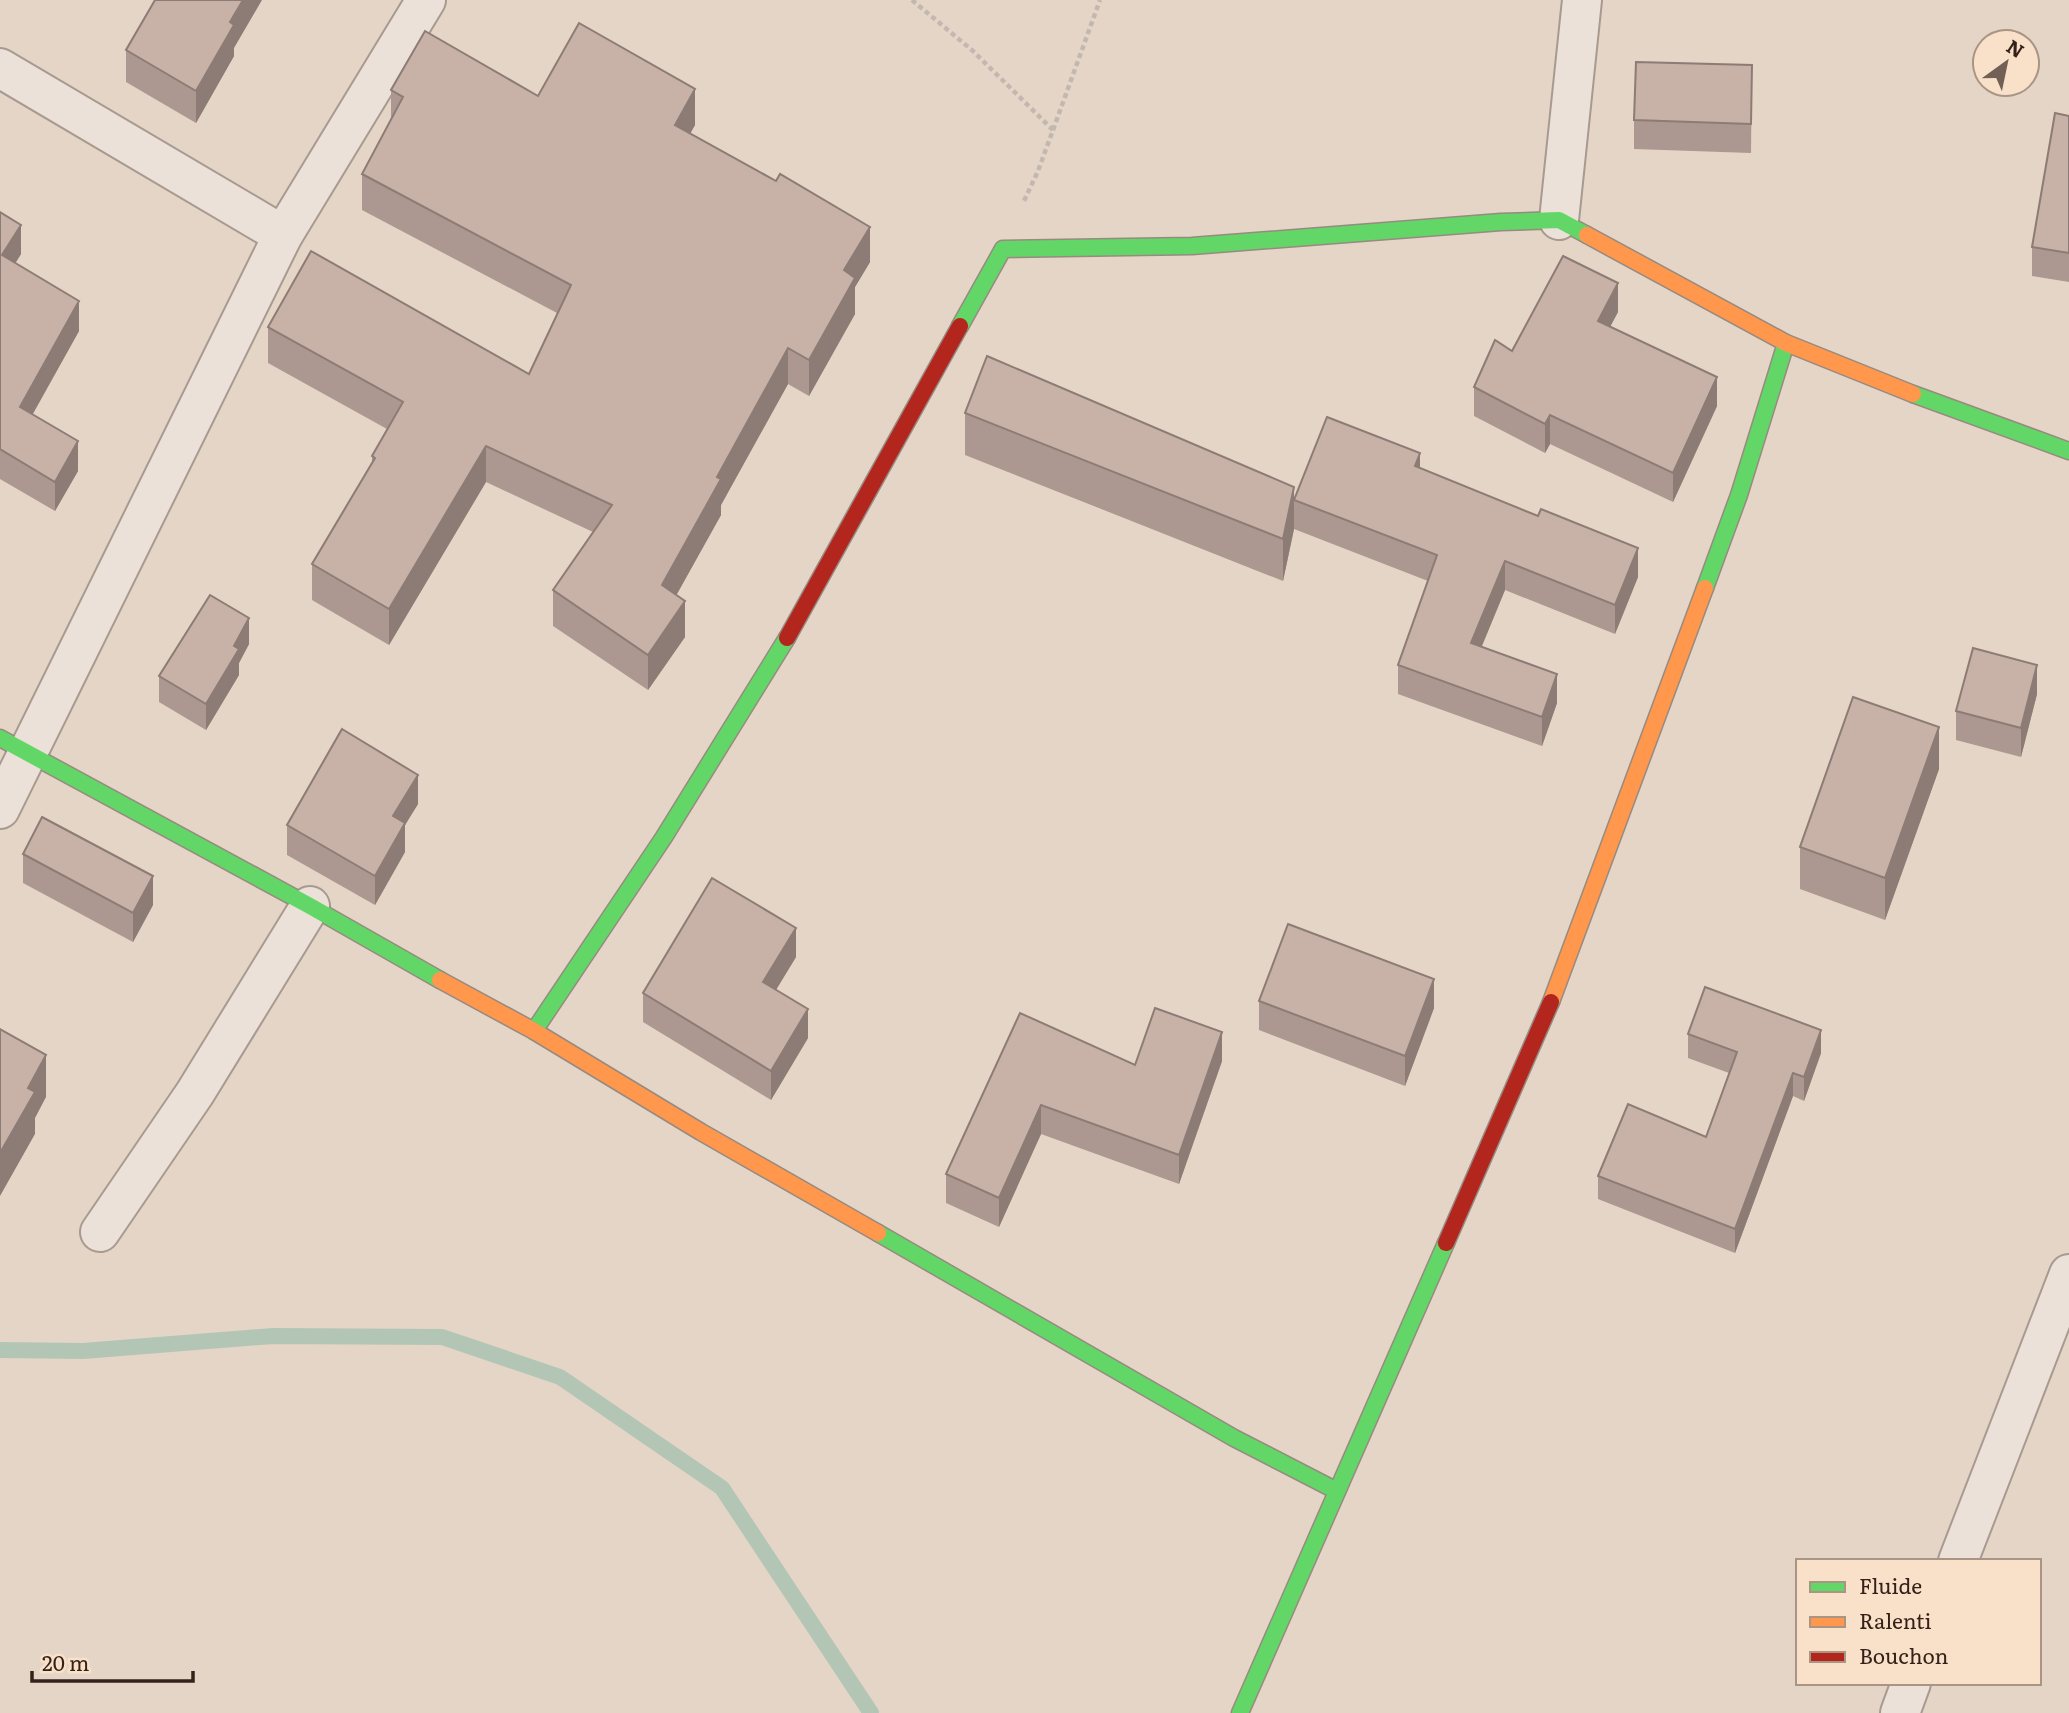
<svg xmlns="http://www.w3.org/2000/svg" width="2069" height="1713" viewBox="0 0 2069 1713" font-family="Literata,serif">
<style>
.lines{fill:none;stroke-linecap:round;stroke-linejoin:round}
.stream{stroke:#b3c6b6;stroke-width:16}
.street-casing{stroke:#a89a90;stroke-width:42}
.fast-casing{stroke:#978a80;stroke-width:19}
.slow-casing{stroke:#978a80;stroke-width:19}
.jam-casing{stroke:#978a80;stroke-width:19}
.path{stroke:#c3b8b0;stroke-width:4.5;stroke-dasharray:5 3.5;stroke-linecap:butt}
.street{stroke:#ebe1d8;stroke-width:38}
.fast{stroke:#63d668;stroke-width:16}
.slow{stroke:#ff974d;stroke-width:16}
.jam{stroke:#b3261e;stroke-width:16}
.wall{fill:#ac9890}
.shaded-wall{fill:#8c7c75}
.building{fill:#c8b1a7;stroke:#8c7c75;stroke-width:2}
</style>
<rect width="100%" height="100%" fill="#e4d5c6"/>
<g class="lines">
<polyline class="stream" points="0,1350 83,1351 273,1336 442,1337 560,1377 722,1488 871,1713"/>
<defs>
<g id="street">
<polyline points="0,68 283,235"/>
<polyline points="1559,220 1582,0"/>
<polyline points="0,809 283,235 426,0"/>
<polyline points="100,1232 195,1093 310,906"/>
<polyline points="1958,1561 2069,1274"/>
<polyline points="1900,1713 1911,1683"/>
</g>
<g id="fast">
<polyline points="960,326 1003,249 1192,246 1501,222 1559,220 1587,235"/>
<polyline points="1913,394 2069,451"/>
<polyline points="1705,588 1739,495 1786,343"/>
<polyline points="0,738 310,906 440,980"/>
<polyline points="534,1031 664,837 787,638"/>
<polyline points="878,1233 1234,1438 1337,1491"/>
<polyline points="1240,1713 1446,1243"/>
</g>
<g id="slow">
<polyline points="1587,235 1786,343 1913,394"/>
<polyline points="440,980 534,1031 701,1132 878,1233"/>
<polyline points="1551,1002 1705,588"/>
</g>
<g id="jam">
<polyline points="787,638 960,326"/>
<polyline points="1446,1243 1551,1002"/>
</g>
</defs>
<use href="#street" class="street-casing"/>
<use href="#fast" class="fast-casing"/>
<use href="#slow" class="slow-casing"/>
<use href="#jam" class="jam-casing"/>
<g class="path">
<polyline points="912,0 973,51 1053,130 1038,171 1024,201"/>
<polyline points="1053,130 1100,0"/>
</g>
<use href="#street" class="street"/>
<use href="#fast" class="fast"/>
<use href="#slow" class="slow"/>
<use href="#jam" class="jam"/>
</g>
<g class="wall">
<polygon points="234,48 234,56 196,123 126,82 126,50"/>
<polygon points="1752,65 1751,153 1634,149 1634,120"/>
<polygon points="391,90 538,96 695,125 690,133 870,262 855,287 855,314 809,396 788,384 721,505 721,515 676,595 685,637 648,690 553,626 553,590 593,532 486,482 389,645 312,600 312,564 372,464 372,456 387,429 268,363 268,327 529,374 557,313 362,210 362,174 391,120"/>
<polygon points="2069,116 2069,282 2032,276 2032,247"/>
<polygon points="0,212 21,254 15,263 79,331 32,415 78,471 55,511 0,479"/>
<polygon points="1618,312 1610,326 1717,406 1673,502 1550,444 1545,453 1474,416 1474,387 1512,351"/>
<polygon points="965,413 1294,500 1420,468 1638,577 1615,634 1505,590 1482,646 1557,703 1542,746 1398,694 1398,665 1428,581 1294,529 1283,581 965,455"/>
<polygon points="249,644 239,663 239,675 206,730 159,702 159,676"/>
<polygon points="2037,694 2021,757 1956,740 1956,711"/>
<polygon points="1939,769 1885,920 1800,889 1800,847"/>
<polygon points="418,804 405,825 405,852 375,905 287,855 287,825"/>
<polygon points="23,854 153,905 133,942 23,883"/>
<polygon points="796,957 776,990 808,1038 771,1100 643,1022 643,993"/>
<polygon points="1259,1001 1434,1008 1405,1086 1259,1030"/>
<polygon points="1020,1013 1135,1065 1222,1061 1179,1184 1041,1134 999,1227 946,1203 946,1174"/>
<polygon points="1688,1034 1821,1053 1804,1101 1793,1096 1735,1253 1598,1199 1598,1176 1706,1137 1729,1073 1688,1058"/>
</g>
<g class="shaded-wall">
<polygon points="243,0 262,0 234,48 234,56 196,123 196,91 230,22"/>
<polygon points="695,89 695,125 675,161 675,125"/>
<polygon points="21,225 21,254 2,285 2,255"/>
<polygon points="870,227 870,262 855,287 855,314 809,396 809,360 844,270"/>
<polygon points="1618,283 1618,312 1598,350 1598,321"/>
<polygon points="79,301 79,331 20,437 20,407"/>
<polygon points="788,348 788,384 721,505 721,515 662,621 662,585 717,477"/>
<polygon points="1717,377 1717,406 1673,502 1673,473"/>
<polygon points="1550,415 1550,444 1545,453 1545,424"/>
<polygon points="78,441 78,471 55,511 55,482"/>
<polygon points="486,446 486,482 389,645 389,609"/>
<polygon points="1420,453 1420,482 1415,466"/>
<polygon points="1294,487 1294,529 1283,581 1283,539"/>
<polygon points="1638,548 1638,577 1615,634 1615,605"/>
<polygon points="1505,561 1505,590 1471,672 1471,643"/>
<polygon points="685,601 685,637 648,690 648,655"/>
<polygon points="249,618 249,644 239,663 239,675 206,730 206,704 234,646"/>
<polygon points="2037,665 2037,694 2021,757 2021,728"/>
<polygon points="1557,674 1557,703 1542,746 1542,717"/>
<polygon points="1939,727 1939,769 1885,920 1885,878"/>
<polygon points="418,775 418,804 405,825 405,852 375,905 375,876 393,816"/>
<polygon points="153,876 153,905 133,942 133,913"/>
<polygon points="796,928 796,957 763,1011 763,982"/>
<polygon points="1434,979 1434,1008 1405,1086 1405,1056"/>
<polygon points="808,1009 808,1038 771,1100 771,1071"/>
<polygon points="1821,1030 1821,1053 1804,1101 1804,1077"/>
<polygon points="1222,1032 1222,1061 1179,1184 1179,1155"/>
<polygon points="46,1055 46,1097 35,1118 35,1134 0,1196 0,1153 28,1088"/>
<polygon points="1793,1073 1793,1096 1735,1253 1735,1229"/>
<polygon points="1041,1105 1041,1134 999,1227 999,1198"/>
</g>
<g class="building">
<polygon points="155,0 243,0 230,22 234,25 196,91 126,50"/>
<polygon points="579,23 695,89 675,125 776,181 780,174 870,227 844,270 855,278 809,360 788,348 717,477 721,479 662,585 685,601 648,655 553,590 612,505 486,446 389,609 312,564 375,458 372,456 403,402 268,327 311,251 529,374 571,285 362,174 403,97 391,90 425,31 538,96"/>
<polygon points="1636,62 1752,65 1751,124 1634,120"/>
<polygon points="2055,113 2069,116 2069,253 2032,247"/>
<polygon points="0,212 21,225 2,255 79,301 20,407 78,441 55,482 0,449"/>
<polygon points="1563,256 1618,283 1598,321 1717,377 1673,473 1550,415 1545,424 1474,387 1495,340 1512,351"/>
<polygon points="987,356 1294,487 1283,539 965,413"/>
<polygon points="1327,417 1420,453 1415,466 1538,516 1541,509 1638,548 1615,605 1505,561 1471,643 1557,674 1542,717 1398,665 1437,555 1294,500"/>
<polygon points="210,595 249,618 234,646 239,649 206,704 159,676"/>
<polygon points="1973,648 2037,665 2021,728 1956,711"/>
<polygon points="1853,697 1939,727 1885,878 1800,847"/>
<polygon points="342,729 418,775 393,816 405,823 375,876 287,825"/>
<polygon points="42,817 153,876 133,913 23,854"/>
<polygon points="712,878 796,928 763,982 808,1009 771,1071 643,993"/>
<polygon points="1288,924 1434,979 1405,1056 1259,1001"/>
<polygon points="1705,987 1821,1030 1804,1077 1793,1073 1735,1229 1598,1176 1628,1104 1706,1137 1737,1052 1688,1034"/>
<polygon points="1155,1008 1222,1032 1179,1155 1041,1105 999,1198 946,1174 1020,1013 1135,1065"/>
<polygon points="0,1029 46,1055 28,1088 35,1092 0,1153"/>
</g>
<rect x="1796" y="1559" width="245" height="126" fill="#f8e0c9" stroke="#aa9483" stroke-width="2"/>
<rect x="1810" y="1582" width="35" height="10" fill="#63d668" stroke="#aa9483" stroke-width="2"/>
<text x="1859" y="1594" font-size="21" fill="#352119">Fluide</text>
<rect x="1810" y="1617" width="35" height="10" fill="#ff974d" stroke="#aa9483" stroke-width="2"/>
<text x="1859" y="1629" font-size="21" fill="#352119">Ralenti</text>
<rect x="1810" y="1652" width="35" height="10" fill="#b3261e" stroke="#aa9483" stroke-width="2"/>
<text x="1859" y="1664" font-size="21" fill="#352119">Bouchon</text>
<g transform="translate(2006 63) rotate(33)"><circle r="33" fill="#f8e0c9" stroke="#aa9483" stroke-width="2"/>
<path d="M0-5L12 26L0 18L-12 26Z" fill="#726056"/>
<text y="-10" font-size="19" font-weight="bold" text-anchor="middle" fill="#352119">N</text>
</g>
<path d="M32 1671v10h161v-10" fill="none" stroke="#352119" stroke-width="3.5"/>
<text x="42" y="1671" font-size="21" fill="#352119" stroke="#f8e0c9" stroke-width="5" paint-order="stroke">20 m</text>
</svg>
